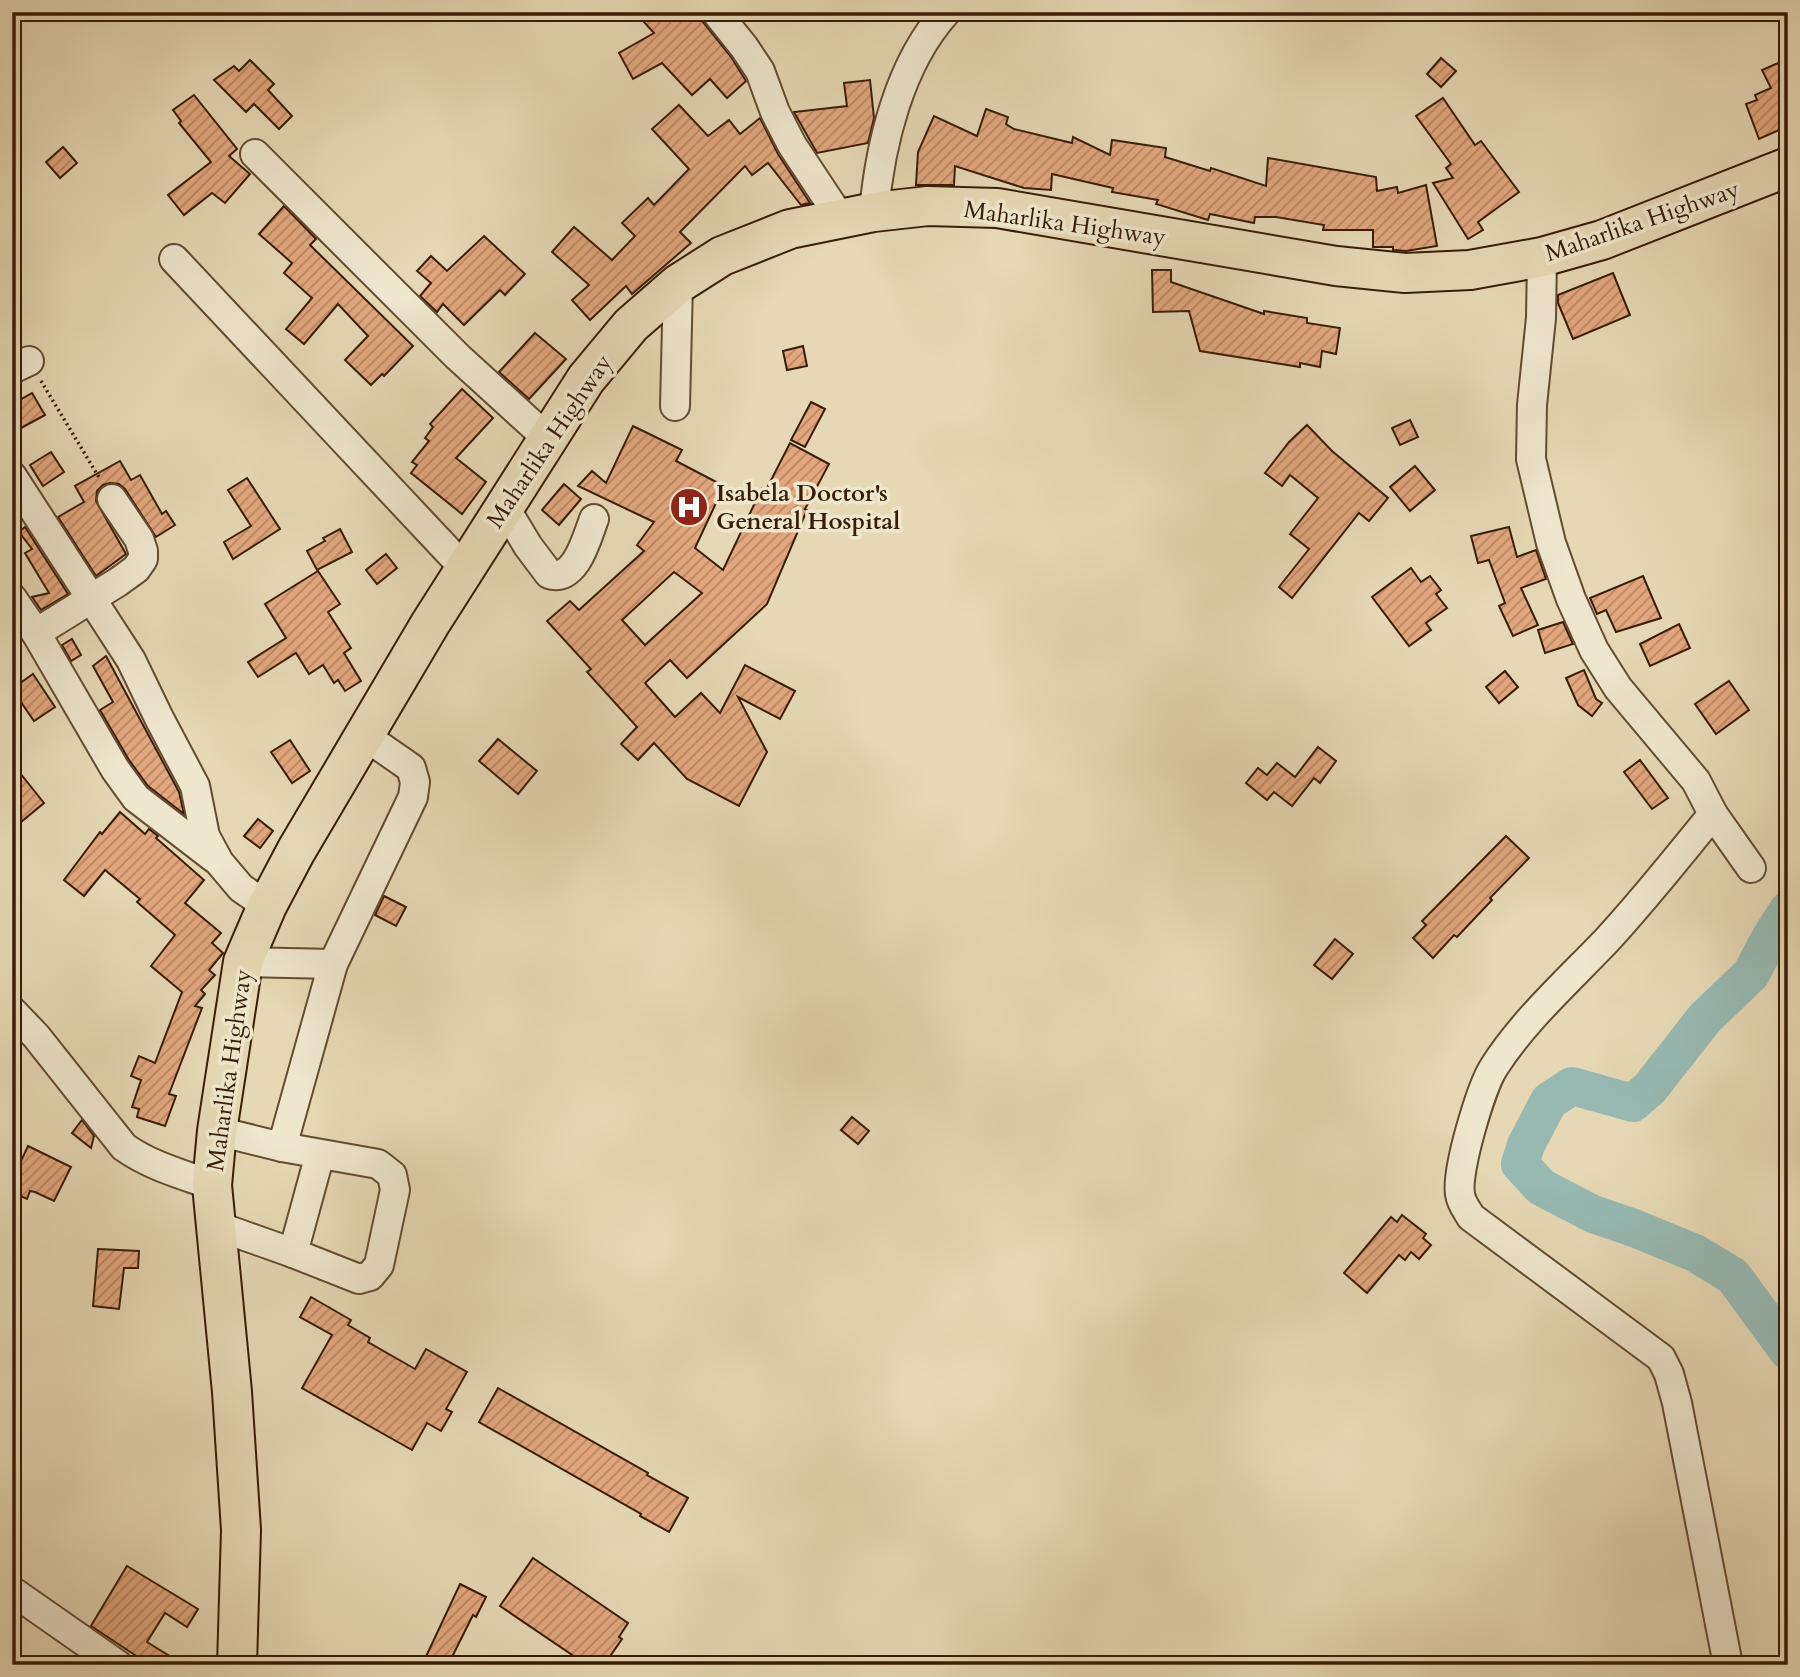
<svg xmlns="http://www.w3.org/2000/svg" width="1800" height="1677" viewBox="0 0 1800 1677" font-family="Cardo,serif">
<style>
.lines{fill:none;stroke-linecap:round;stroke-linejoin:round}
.river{stroke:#97b9b2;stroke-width:38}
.building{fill:url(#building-hatch);stroke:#381c05;stroke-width:2;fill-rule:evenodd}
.minor-casing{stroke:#644b31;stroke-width:32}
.highway-casing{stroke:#381c05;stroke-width:42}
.path{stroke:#381c05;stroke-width:3.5;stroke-dasharray:2 3.5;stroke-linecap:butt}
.minor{stroke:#efe6ce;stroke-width:28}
.highway{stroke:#e6d8b4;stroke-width:38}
.labels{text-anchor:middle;stroke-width:7;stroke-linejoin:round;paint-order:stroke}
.street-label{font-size:24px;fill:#381c05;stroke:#efe6ce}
.poi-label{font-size:24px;font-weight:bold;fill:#381c05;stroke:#efe6ce;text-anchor:start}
</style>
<defs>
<pattern id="building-hatch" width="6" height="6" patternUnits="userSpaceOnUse" patternTransform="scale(1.75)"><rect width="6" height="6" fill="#e2a77e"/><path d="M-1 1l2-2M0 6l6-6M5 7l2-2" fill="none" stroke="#b88765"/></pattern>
</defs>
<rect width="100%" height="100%" fill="#e6d8b4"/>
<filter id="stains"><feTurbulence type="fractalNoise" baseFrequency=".00286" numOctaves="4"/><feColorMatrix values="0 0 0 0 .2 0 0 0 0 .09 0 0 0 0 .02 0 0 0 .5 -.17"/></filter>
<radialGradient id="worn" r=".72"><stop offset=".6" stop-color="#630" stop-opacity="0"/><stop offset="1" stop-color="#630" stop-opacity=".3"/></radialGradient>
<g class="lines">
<polyline class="river" points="1788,910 1770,938 1751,974 1705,1018 1650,1088 1633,1103 1572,1086 1549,1101 1526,1145 1520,1164 1541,1187 1593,1214 1634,1228 1695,1253 1733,1276 1788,1351"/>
</g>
<g class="building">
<polygon points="635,12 700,12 703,22 731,57 746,81 727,98 710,79 692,95 662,63 633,79 619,53 654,33"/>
<polygon points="1441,58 1456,71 1441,87 1427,74"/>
<polygon points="250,60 274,84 268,90 292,116 279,129 254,104 246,112 214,80 234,66 239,71"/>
<polygon points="1778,63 1786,81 1788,81 1788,126 1759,139 1746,104 1757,100 1755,95 1771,88 1762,70"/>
<polygon points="870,80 874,118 868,143 817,153 794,112 847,106 844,83"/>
<polygon points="194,95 237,149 229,156 250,174 225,203 212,193 184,215 168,195 211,162 179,123 181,121 173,110"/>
<polygon points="1443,98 1475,145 1481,141 1519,192 1478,222 1483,230 1468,239 1433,183 1453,178 1446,168 1451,164 1416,116"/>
<polygon points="679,105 708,136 729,120 740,134 760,118 778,154 810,203 801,205 768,163 752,175 745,166 680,232 691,243 632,294 626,286 590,320 572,300 589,285 552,252 574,227 612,260 635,236 622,223 648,198 654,205 689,169 652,129"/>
<polygon points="986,109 1008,117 1006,124 1014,129 1072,143 1073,137 1110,155 1112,140 1166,148 1165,157 1210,171 1211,168 1266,186 1268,158 1376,177 1377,191 1397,187 1398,193 1426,185 1437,246 1406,251 1393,250 1393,247 1373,247 1373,230 1323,230 1324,225 1276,217 1255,217 1254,223 1210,214 1208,220 1156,204 1158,200 1112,192 1113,188 1052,174 1051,190 1024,188 955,166 954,185 916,185 918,152 934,116 977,136"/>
<polygon points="63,147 77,163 60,178 46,162"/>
<polygon points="284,206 316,239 310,245 413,346 384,376 382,374 371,385 345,360 368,336 338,304 304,344 286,329 312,298 284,273 292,263 259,234"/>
<polygon points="484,236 525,274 505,295 500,290 464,325 443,304 437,312 420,296 431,283 417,271 431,256 447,271"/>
<polygon points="1152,270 1171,270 1171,282 1264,314 1264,311 1307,318 1307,323 1340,328 1336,354 1322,351 1320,367 1300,363 1300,367 1200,351 1189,311 1153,312"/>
<polygon points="1613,273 1630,315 1573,339 1558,303 1558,295"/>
<polygon points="535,333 566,359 529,399 499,372"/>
<polygon points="803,346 807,366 787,370 783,351"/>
<polygon points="462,389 493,418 456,458 486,482 462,514 411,473 417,465 412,462 429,441 425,438 433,427 430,424"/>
<polygon points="32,393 45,415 12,433 12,404"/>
<polygon points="811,402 825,409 805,447 791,440"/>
<polygon points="1410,420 1418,437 1400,445 1392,428"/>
<polygon points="1307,425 1332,451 1388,498 1369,521 1359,513 1292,598 1279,587 1309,549 1290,534 1318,498 1290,475 1282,486 1265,473 1289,442"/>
<path d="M633 426 682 450 676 461 724 486 695 548 723 570 762 488 766 490 790 443 829 464 805 509 807 510 767 604 687 678 670 660 645 683 675 717 701 693 720 713 745 665 795 691 780 719 738 697 767 752 739 806 687 779 654 743 638 760 621 744 637 727 587 672 591 669 547 621 570 601 579 610 644 551 637 545 654 522 578 486 592 471 606 483ZM674 572 702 593 645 645 622 620Z"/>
<polygon points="51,452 64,472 43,486 30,465"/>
<polygon points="120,461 131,480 140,475 162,514 166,511 175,525 156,537 125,489 119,484 110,483 103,485 97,491 96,501 126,554 96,576 58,517 84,502 75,486"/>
<polygon points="1415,466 1435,490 1410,511 1390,487"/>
<polygon points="247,478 280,529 233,559 224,542 251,526 228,490"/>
<polygon points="564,484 581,499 559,525 542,510"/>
<polygon points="25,527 68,594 41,610 32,597 49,593 25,553 32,549 19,532"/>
<polygon points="1509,527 1517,557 1536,550 1546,579 1521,588 1538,625 1513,636 1499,606 1505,603 1489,560 1478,563 1471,536"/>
<polygon points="340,529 352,552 317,570 307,551 325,541 323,538"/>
<polygon points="386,554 397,568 377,584 366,570"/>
<polygon points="1411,568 1421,582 1430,576 1441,590 1436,594 1447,608 1426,623 1431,630 1409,646 1372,597"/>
<polygon points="318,571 340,604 328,612 351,648 344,653 361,681 345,691 338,680 334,683 323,665 309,674 296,653 258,677 248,662 286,638 265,604"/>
<polygon points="1643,576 1661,618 1616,632 1606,610 1597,614 1590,598"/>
<polygon points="1563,622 1573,644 1545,653 1538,630"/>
<polygon points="1679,624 1690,648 1650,666 1640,644"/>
<polygon points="72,639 81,655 71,661 62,645"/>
<polygon points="106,656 179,792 184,814 148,786 129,760 100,710 113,702 93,666"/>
<polygon points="1584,670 1596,699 1602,703 1592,716 1578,705 1566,678"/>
<polygon points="1505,671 1518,687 1499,703 1486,687"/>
<polygon points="33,674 55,707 34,721 12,689"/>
<polygon points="1729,681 1749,710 1716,734 1695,704"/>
<polygon points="498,739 537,771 518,794 479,761"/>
<polygon points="290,740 310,771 292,783 271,752"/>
<polygon points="1318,747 1336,761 1320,783 1314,778 1292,806 1274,792 1267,800 1246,783 1258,768 1267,775 1277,763 1295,777"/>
<polygon points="1640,760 1668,798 1652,809 1624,772"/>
<polygon points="12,763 44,803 21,822 12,811"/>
<polygon points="120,812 145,834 149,829 158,836 156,838 204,880 185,903 221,933 212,943 223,953 209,970 215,975 201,990 205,994 195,1006 202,1008 169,1094 176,1096 165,1126 137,1117 139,1109 132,1107 141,1080 131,1076 139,1056 155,1063 182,992 151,966 175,935 137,902 140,899 105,870 84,896 64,880 100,832 102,834"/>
<polygon points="258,819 273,831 260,848 244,836"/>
<polygon points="1506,836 1529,858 1490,898 1492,900 1457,937 1454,935 1433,958 1413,938 1426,925 1422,921"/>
<polygon points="384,896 406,907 396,926 375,915"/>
<polygon points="1335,939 1353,954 1332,979 1314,965"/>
<polygon points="852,1117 869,1131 858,1144 841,1130"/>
<polygon points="82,1120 94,1136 91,1148 72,1133"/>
<polygon points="28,1146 71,1167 54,1201 35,1192 30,1191 27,1199 12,1192 12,1180"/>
<polygon points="1402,1215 1426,1234 1423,1238 1431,1245 1419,1259 1411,1252 1405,1260 1399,1255 1367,1293 1344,1273 1391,1217 1397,1222"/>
<polygon points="98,1249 139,1251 138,1268 124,1268 119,1309 93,1306"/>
<polygon points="311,1297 351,1320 348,1325 370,1338 368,1342 415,1369 426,1349 467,1372 446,1409 452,1412 441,1431 427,1423 412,1450 302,1388 332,1335 300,1317"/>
<polygon points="498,1388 648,1473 647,1475 688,1498 669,1532 640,1516 641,1514 479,1422"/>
<polygon points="533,1558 628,1623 619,1637 622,1639 604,1665 587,1665 500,1606"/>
<polygon points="127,1566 198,1609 187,1627 165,1613 147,1642 184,1665 150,1665 91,1626"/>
<polygon points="460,1584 486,1597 476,1617 473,1615 448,1665 422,1665"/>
</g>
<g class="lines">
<defs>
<g id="minor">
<polyline points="716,12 744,47 760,71 775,112 792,145 841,219"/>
<polyline points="255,154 458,357 547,438"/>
<path d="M874 212C880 145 899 64 946 12"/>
<polyline points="1542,257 1541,318 1532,405 1531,459 1551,543 1571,599 1594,650 1618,688 1696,781 1713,814 1751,868"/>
<polyline points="174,259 465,569"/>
<polyline points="12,369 29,361"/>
<polyline points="675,406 678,284"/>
<polyline points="12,476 131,660 159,718 195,786 205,836 219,862 241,888 267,906"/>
<path d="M504 506 528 546 549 574C576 583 587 537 594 519"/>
<polyline points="12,598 36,633 115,769 136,798 214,858"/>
<polyline points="36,633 118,582 136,569 143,559 143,551 139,539 112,499"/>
<path d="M1713 814C1678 857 1644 900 1607 940 1569 980 1524 1020 1494 1067 1481 1087 1456 1171 1460 1194 1461 1203 1467 1210 1471 1217L1661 1358 1669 1374 1677 1403 1728 1665"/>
<polyline points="243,962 333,964"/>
<path d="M12 1011 36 1036 124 1147C151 1166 181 1174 212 1185"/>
<polyline points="217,1131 282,1147 378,1164 392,1175 395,1190 379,1265 370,1276 359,1279 293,1253 320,1154"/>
<polyline points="282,1147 333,964 413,797 415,782 411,768 365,736"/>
<polyline points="217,1226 293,1253"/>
<polyline points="12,1591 118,1665"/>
</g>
<polyline id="highway" points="237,1665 241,1530 232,1392 212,1185 217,1131 243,962 267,906 296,851 430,624 586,379 631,325 678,284 722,256 790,229 874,212 928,206 997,208 1336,266 1405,273 1470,270 1542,257 1602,240 1788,167"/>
</defs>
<use href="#minor" class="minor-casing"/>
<use href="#highway" class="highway-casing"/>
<polyline class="path" points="41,381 100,479"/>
<use href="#minor" class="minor"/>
<use href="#highway" class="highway"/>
</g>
<defs>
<symbol id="hospital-disc" viewBox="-11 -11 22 22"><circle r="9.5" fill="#8f2418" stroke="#efe6ce"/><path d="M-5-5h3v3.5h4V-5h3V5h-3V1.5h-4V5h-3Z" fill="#fff"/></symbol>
</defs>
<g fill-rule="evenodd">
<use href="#hospital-disc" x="667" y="485" width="44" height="44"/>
</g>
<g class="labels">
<g class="street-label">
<text transform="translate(1642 221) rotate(-19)" y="8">Maharlika Highway</text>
<text transform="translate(1065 223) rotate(8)" y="8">Maharlika Highway</text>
<text transform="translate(549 441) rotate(-56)" y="8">Maharlika Highway</text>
<text transform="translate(229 1070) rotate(-82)" y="8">Maharlika Highway</text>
</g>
<g class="poi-label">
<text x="716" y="501">Isabela Doctor's<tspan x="716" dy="28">General Hospital</tspan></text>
</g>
</g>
<rect width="1800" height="1677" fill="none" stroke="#e6d8b4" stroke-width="42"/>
<rect x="14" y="14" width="1772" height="1649" fill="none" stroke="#381c05" stroke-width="3.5"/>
<rect x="21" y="21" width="1758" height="1635" fill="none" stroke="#381c05" stroke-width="2"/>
<rect width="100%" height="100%" filter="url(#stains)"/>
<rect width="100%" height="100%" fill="url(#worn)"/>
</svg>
